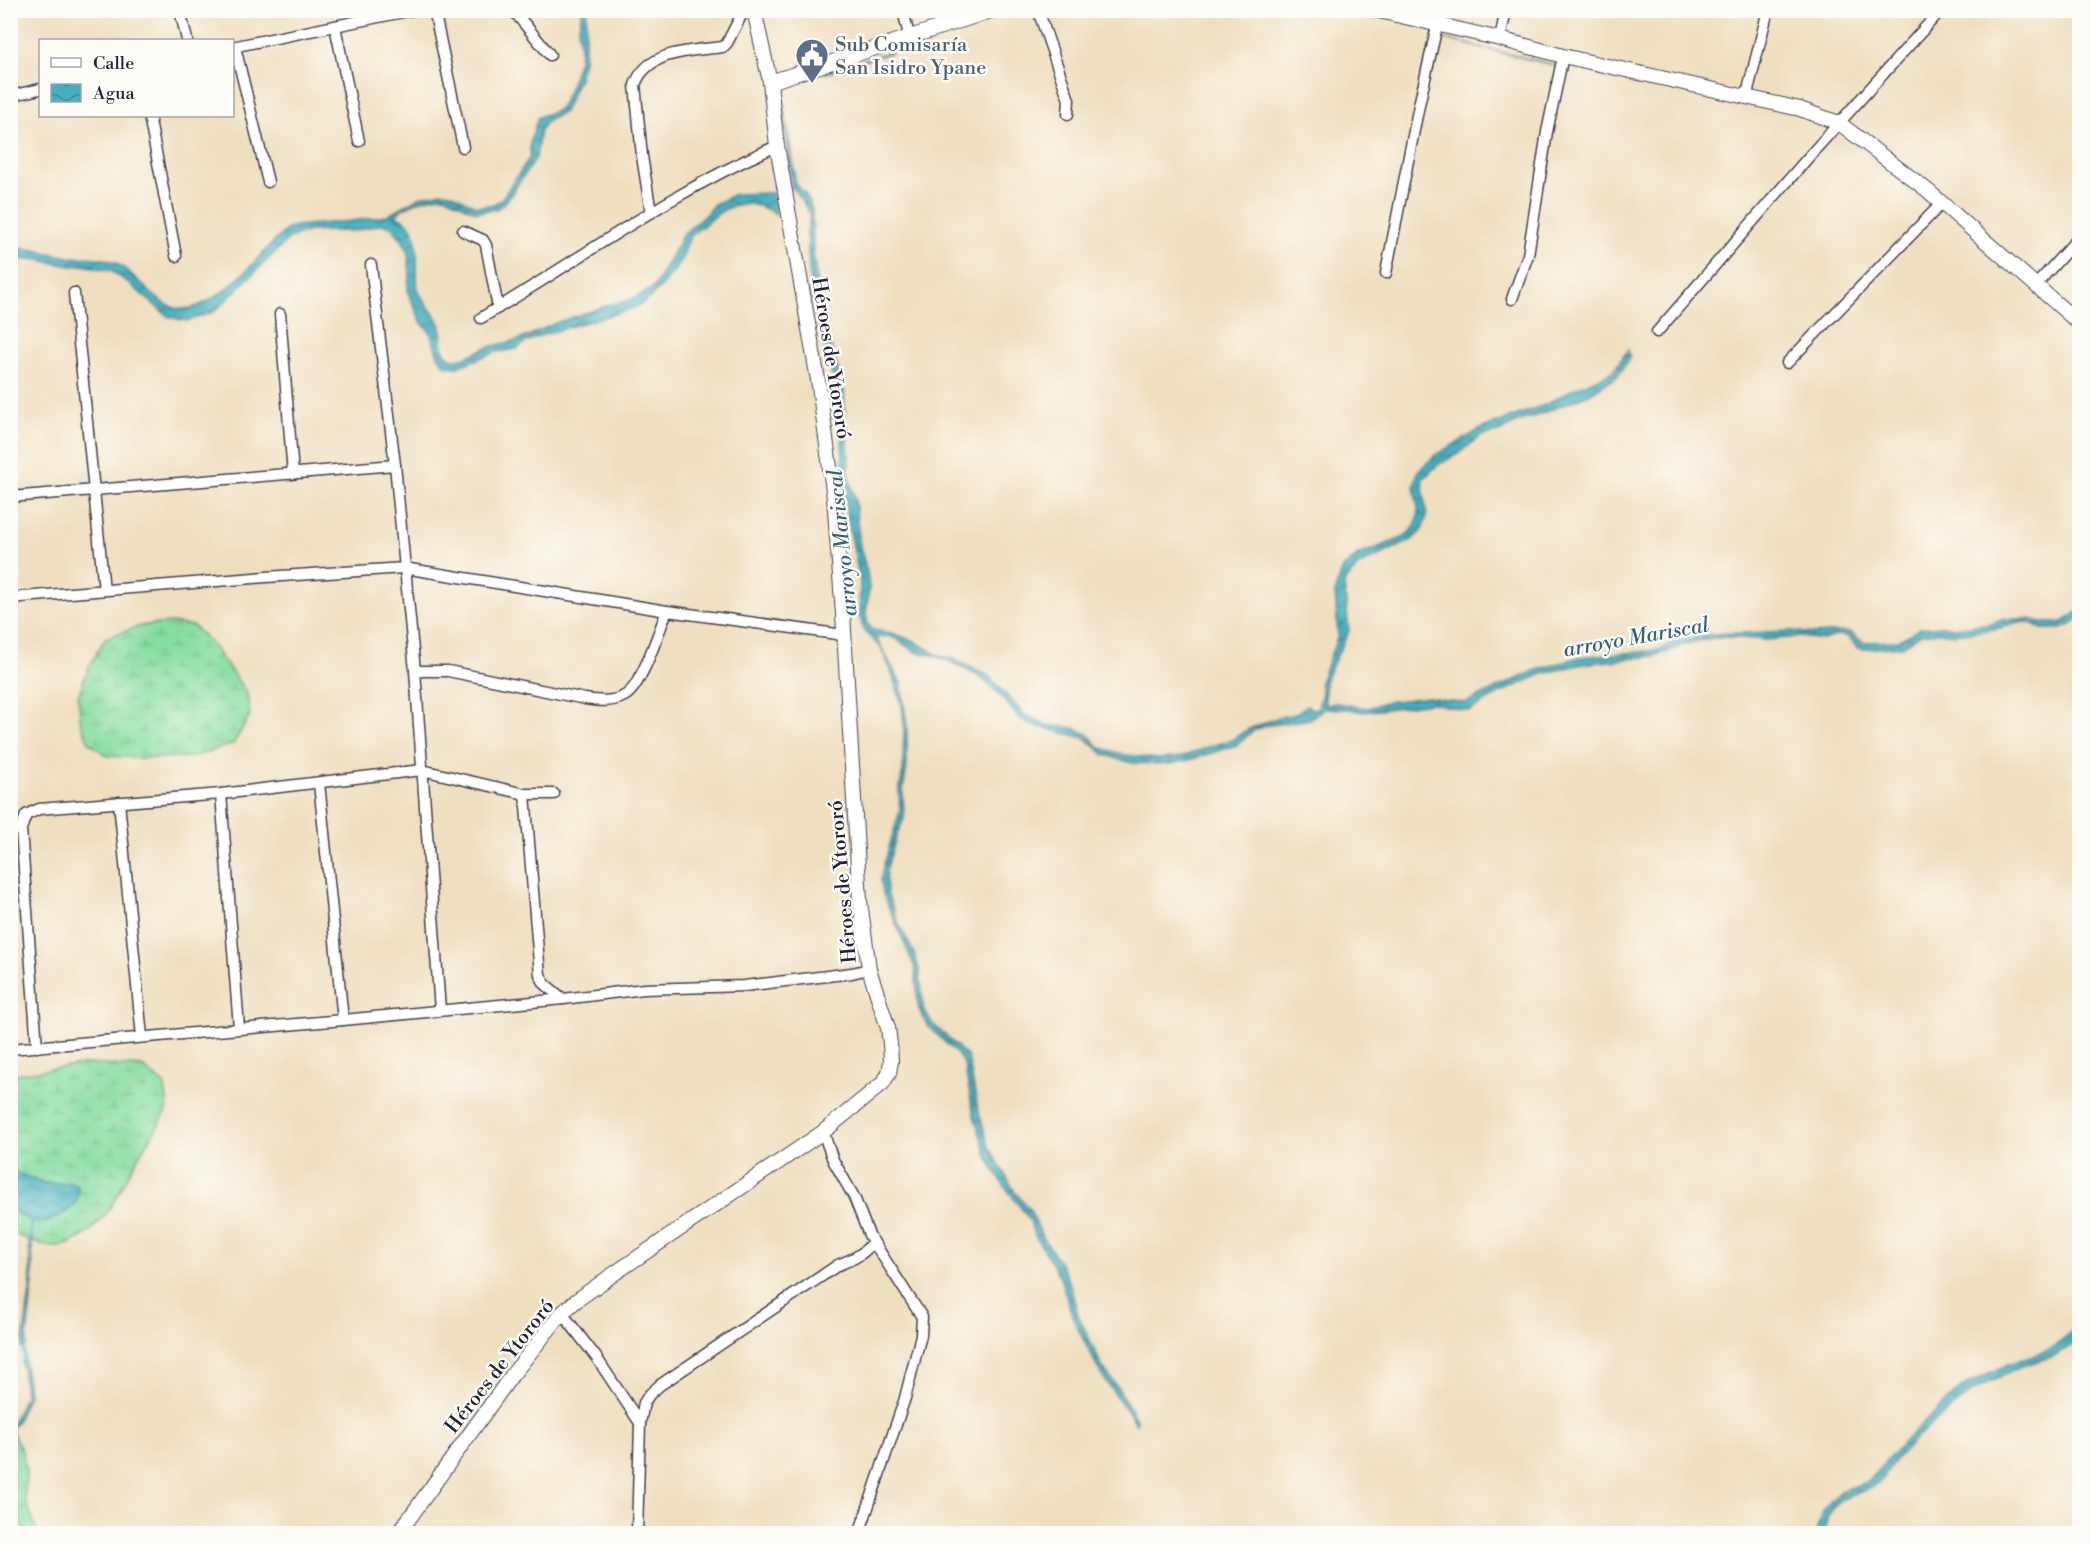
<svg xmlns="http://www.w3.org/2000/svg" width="2090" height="1544" viewBox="0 0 2090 1544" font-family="'Libre Bodoni',serif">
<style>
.wetland{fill:url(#wetland-marsh);stroke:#54806e;stroke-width:1.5}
.water{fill:url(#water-waves);stroke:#32697e;stroke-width:1.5}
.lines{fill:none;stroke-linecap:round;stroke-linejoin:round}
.stream{stroke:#43b0c0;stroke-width:3}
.street-casing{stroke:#413e4f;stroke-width:13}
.secondary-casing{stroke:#413e4f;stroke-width:16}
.street{stroke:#fff;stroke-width:10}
.secondary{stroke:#fff;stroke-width:14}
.labels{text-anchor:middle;stroke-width:5;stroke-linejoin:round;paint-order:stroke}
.service-label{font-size:20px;fill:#4e5e75;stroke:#fdfcf7;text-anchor:start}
.street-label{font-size:20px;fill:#22223b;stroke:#fdfcf7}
.water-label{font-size:21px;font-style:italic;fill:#316277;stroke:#fdfcf7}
</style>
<defs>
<pattern id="wetland-marsh" width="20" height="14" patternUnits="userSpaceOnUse" patternTransform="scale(1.5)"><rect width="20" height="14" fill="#86dda1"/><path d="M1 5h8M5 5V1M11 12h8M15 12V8" fill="none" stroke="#73bd8c"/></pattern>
<pattern id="water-waves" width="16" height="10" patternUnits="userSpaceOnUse" patternTransform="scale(1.5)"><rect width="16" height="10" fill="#43b0c0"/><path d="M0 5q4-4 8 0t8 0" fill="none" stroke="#388f9d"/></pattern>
</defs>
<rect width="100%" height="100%" fill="#fdfcf7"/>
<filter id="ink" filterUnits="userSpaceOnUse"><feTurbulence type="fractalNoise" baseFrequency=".0167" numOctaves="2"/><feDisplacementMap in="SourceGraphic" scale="12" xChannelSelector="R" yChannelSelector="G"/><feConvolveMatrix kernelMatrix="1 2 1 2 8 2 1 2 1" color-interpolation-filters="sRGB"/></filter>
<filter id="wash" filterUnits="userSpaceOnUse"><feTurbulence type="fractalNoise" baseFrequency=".008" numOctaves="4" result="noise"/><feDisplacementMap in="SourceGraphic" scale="24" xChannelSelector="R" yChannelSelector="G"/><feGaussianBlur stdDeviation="1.35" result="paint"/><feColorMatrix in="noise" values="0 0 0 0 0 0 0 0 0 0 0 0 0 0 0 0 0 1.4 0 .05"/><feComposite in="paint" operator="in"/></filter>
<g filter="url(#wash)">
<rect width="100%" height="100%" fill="#f0dfbf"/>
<g class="wetland">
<polygon points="172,623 193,626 210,642 247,693 250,716 233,744 192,757 141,758 107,756 89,742 81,724 78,696 88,669 105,638 143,625"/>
<path d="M87 1064 143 1067 164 1084C165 1090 168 1100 167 1106 165 1120 147 1141 140 1154 119 1189 106 1232 63 1246 49 1251 23 1238 11 1232L10 1075Z"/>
<polygon points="11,1430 23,1453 26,1472 25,1499 38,1533 11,1533"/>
</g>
<g class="water">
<path d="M582 10 587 11 584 61 579 78 564 112 546 122 540 130 536 158 505 203 496 209 476 212 445 196 433 197 419 201 402 209 396 216C426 225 414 265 418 288 421 304 438 313 441 327 443 337 439 357 454 359 465 360 477 351 488 347 497 344 506 344 515 341 530 336 545 327 561 321 577 316 593 311 608 305 624 303 642 295 655 286L683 234 705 215 714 204 735 194 772 193 776 214C749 198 732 201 709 221 703 226 695 231 691 236 685 244 685 255 680 262 668 281 654 298 634 308L542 335 526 342 517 349 496 352 457 367 445 365 438 356 430 332 422 323 408 293V282L410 276 408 251 401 238 391 227 382 224 354 231H309L290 238 214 312 187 321 169 317 127 282 111 271 83 265 71 266 33 259 11 261V247C31 247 49 254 69 257 84 258 99 256 114 262 143 275 160 321 198 306 234 291 259 254 287 229L295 226 351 221 387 216 419 197 442 192 452 193 469 203 476 206H484L493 204 501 200 530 157V142L538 117 558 110 563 103 574 75 579 59 580 48 578 32Z"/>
<polygon points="953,32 825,74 824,72"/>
<polygon points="1441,38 1557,65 1557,66"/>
<polygon points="780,99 783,99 796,184 806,195 812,209 813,252 821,312 844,388 845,421 849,458 848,475 855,499 860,547 867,572 869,588 866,614 868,624 873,630 892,633 913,640 935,654 956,660 989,676 1024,714 1047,725 1074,728 1088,734 1100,748 1127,755 1157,759 1182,757 1210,746 1230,741 1249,729 1279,717 1296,714 1307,705 1312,709 1318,708 1322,693 1320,682 1338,636 1335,591 1340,576 1343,568 1358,555 1405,537 1415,526 1419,513 1414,487 1418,471 1437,454 1483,428 1547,404 1567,392 1612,372 1628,350 1630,357 1618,376 1589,394 1541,414 1517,422 1499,432 1481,436 1458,454 1439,464 1422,480 1427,517 1421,532 1410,541 1359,565 1344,583 1349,631 1325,680 1325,705 1335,703 1368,708 1386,702 1428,697 1465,703 1534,671 1579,657 1649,651 1661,649 1675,641 1711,634 1792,631 1814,634 1844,632 1851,633 1863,642 1868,642 1898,641 1920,628 1942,626 1954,628 1991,623 2002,619 2030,619 2046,623 2063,622 2079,611 2079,618 2071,625 2061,629 2042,629 2031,623 2024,622 1995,629 1954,634 1939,632 1921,634 1902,646 1863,649 1858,648 1847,636 1839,635 1824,640 1800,637 1765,640 1726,637 1707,639 1685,644 1665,653 1652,656 1583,664 1542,674 1500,693 1470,711 1432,703 1363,712 1349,709 1324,709 1310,719 1264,726 1253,731 1237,745 1189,760 1169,764 1133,763 1105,755 1085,738 1031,725 1018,717 996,691 978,676 949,661 930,654 918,653 894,638 887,636 876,638 901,683 907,725 907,767 903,790 904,819 897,834 886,871 887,893 899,924 914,953 919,969 924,1010 932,1023 968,1057 978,1109 989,1147 1015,1192 1030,1210 1043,1238 1057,1258 1069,1281 1078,1315 1102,1366 1118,1388 1137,1421 1136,1423 1102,1376 1075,1323 1059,1275 1033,1232 1030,1220 1003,1184 988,1159 974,1116 964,1064 956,1053 928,1026 920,1012 918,1005 915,968 883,894 881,882 882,871 900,811 899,791 903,771 904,725 902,704 890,668 881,648 864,631 859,615 860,581 846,512 840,410 835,385 811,299 807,232 810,215 802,200 791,187 789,155"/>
<path d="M11 1171 45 1183H73L78 1186C82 1208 62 1215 45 1223L29 1220 11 1210Z"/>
<polygon points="29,1237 32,1237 33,1282 26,1347 22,1348 31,1284"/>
<polygon points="2079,1315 2079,1339 2077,1343 2054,1356 2025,1365 1987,1383 1966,1396 1917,1437 1893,1462 1884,1478 1870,1488 1838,1501 1828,1516 1824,1533 1816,1533 1822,1511 1840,1491 1867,1482 1907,1438 1961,1388 2008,1364 2052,1349 2075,1327"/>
<polygon points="22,1361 25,1361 28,1395 17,1421 11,1429 11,1425 25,1396"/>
</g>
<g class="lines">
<g class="stream">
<polyline points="30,1218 31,1238"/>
<polyline points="24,1364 24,1343"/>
</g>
</g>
</g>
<g filter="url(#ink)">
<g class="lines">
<defs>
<g id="street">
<polyline points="180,10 187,40"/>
<polyline points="434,10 463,147"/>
<polyline points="513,10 550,55"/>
<polyline points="903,10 909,36"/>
<polyline points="1038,10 1069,100 1068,114"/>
<polyline points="335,26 359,141"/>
<polyline points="1500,39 1506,10"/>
<polyline points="232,47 413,10"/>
<polyline points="235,47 268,182"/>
<polyline points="10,96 40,89"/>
<polyline points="1746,98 1768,10"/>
<polyline points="149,116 176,256"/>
<path d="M651 213 642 156 635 85C647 50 692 51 723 47L727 43 744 10"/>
<polyline points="463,231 483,240 486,245 498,308"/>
<polyline points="371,265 395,465 415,671 440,1010"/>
<polyline points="1386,273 1419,105 1437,26"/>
<polyline points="2035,286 2080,236"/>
<polyline points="74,293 104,590"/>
<polyline points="1512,299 1528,255 1547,132 1563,56"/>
<polyline points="280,314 293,474"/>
<path d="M481 318C579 260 672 191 777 146"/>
<polyline points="1657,332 1812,153 1941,10"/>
<polyline points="1787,363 1941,204"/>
<polyline points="10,497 395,465"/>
<polyline points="10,598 266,577 404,568 667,611 844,635"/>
<path d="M415 671H448L585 699C599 701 613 703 626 695 642 685 659 630 667 611"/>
<polyline points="319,783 343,1020"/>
<polyline points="221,794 239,1028"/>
<polyline points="525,794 540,975 545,984 563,999"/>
<polyline points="119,802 142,1037"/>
<polyline points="37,1047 21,829 26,815 39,809 221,794 422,770 525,794 554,794"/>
<polyline points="10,1049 343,1020 563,999 644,989 744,986 852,973 869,969"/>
<polyline points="823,1132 833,1160 854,1197 869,1235 922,1317 921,1335 905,1398 859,1534"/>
<polyline points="562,1313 596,1357 640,1423"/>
<path d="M637 1534 640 1423 644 1403 649 1395 660 1385 838 1265C853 1259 863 1255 873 1242"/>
</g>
<g id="secondary">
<polyline points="1375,10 1500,39 1563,56 1800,109 1839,123 1927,190 2080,324"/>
<polyline points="770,82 994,10"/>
<polyline points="398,1534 512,1375 562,1313 577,1300 615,1273 823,1132 883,1083 889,1073 891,1061 890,1044 888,1028 869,969 860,901 843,614 834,498 819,386 777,146 770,82 754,10"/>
</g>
</defs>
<use href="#street" class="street-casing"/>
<use href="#secondary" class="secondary-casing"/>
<use href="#street" class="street"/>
<use href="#secondary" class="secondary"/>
</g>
</g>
<defs>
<symbol id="civic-pin" viewBox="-11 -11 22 30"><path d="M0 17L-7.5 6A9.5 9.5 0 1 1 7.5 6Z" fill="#5c6f8a" stroke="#fdfcf7"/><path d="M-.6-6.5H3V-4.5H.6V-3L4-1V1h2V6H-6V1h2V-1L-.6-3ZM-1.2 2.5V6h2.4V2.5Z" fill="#fff"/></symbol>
</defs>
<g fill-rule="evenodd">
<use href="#civic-pin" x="793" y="36" width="38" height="52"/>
</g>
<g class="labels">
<g class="service-label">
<text x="835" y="51">Sub Comisaría<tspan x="835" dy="23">San Isidro Ypane</tspan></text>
</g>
<g class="street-label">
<text transform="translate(832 358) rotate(81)" y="7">Héroes de Ytororó</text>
<text transform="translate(842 882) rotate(-95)" y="7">Héroes de Ytororó</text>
<text transform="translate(499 1366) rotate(-52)" y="7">Héroes de Ytororó</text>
</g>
<g class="water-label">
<text transform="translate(842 543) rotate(-96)" y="7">arroyo Mariscal</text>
<text transform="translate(1636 637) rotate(-10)" y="7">arroyo Mariscal</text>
</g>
</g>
<rect width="2090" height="1544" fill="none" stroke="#fdfcf7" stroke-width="36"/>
<rect x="39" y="39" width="195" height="78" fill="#fdfcf7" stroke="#a5a5ac" stroke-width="1.5"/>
<rect x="51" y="58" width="30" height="9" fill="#ffffff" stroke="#a5a5ac" stroke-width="1.5"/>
<text x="93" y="69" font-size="18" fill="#22223b">Calle</text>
<rect x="51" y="84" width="30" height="18" fill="url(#water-waves)" stroke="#a5a5ac" stroke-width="1.5"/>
<text x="93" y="99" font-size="18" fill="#22223b">Agua</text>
</svg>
